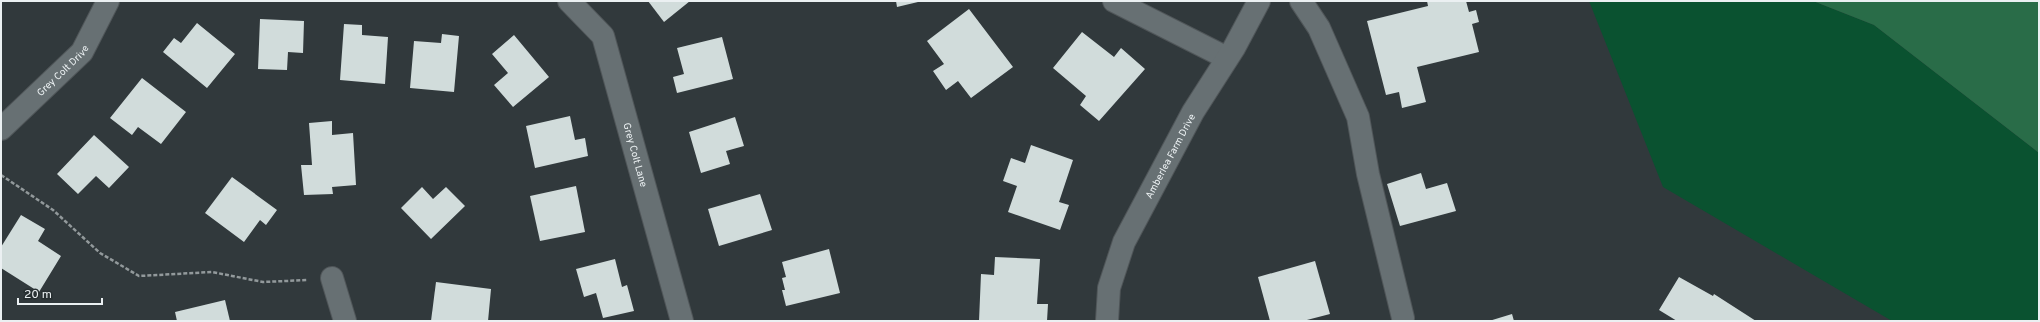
<svg xmlns="http://www.w3.org/2000/svg" width="2040" height="322" viewBox="0 0 2040 322" font-family="Overpass,sans-serif">
<style>
.green{fill:#0a5230}
.forest{fill:#296c48}
.building{fill:#d1dcdb}
.lines{fill:none;stroke-linecap:round;stroke-linejoin:round}
.minor-casing{stroke:#505659;stroke-width:24}
.path{stroke:#92999b;stroke-width:2.5;stroke-dasharray:4 2;stroke-linecap:butt}
.minor{stroke:#677073;stroke-width:22}
.labels{text-anchor:middle;stroke-width:4;stroke-linejoin:round;paint-order:stroke}
.street-label{font-size:10px;fill:#ebf0f2;stroke:#272f31}
</style>
<rect width="100%" height="100%" fill="#31393c"/>
<polygon class="green" points="1589,1 1813,1 1874,25 2039,153 2039,321 1892,321 1663,187"/>
<polygon class="forest" points="1813,1 2039,1 2039,153 1874,25"/>
<g class="building">
<polygon points="648,1 690,1 664,22"/>
<polygon points="896,1 918,1 918,2 897,7"/>
<polygon points="1427,1 1466,1 1469,12 1476,10 1479,22 1472,24 1479,52 1417,67 1426,102 1402,108 1399,92 1386,95 1367,21 1428,6"/>
<polygon points="969,9 1013,67 971,98 958,81 946,90 933,71 944,64 927,41"/>
<polygon points="260,19 304,21 303,53 288,52 287,70 258,69"/>
<polygon points="197,23 235,54 207,88 163,52 174,38 181,43"/>
<polygon points="344,24 362,25 362,35 388,37 385,84 340,80"/>
<polygon points="1082,32 1114,57 1121,48 1145,69 1099,121 1080,105 1086,96 1053,68"/>
<polygon points="442,34 459,36 454,92 410,88 414,41 441,43"/>
<polygon points="514,35 549,77 513,107 494,85 508,73 492,54"/>
<polygon points="722,37 733,79 677,93 673,77 684,74 677,48"/>
<polygon points="142,78 186,112 161,144 138,127 132,135 110,118"/>
<polygon points="570,116 575,140 585,138 588,156 535,168 526,126"/>
<polygon points="735,117 744,146 726,151 730,164 701,173 689,132"/>
<polygon points="332,121 332,135 353,133 356,185 332,187 333,194 304,195 301,165 312,165 309,123"/>
<polygon points="94,135 129,167 109,188 96,176 78,194 57,174"/>
<polygon points="1031,145 1073,160 1059,202 1069,205 1060,230 1008,212 1017,186 1003,181 1011,158 1025,163"/>
<polygon points="1421,173 1426,189 1447,183 1456,211 1400,226 1387,184"/>
<polygon points="232,177 277,210 266,225 260,220 244,242 205,213"/>
<polygon points="576,186 585,232 540,241 530,196"/>
<polygon points="422,187 433,199 446,187 465,206 431,239 401,208"/>
<polygon points="760,194 772,230 719,246 708,209"/>
<polygon points="21,215 45,229 38,241 61,256 39,292 1,268 1,247"/>
<polygon points="829,249 840,293 786,306 782,290 785,290 782,278 786,277 782,262"/>
<polygon points="995,257 1040,259 1037,304 1048,304 1047,321 979,321 981,274 994,275"/>
<polygon points="615,259 622,287 627,285 634,311 603,318 596,293 584,297 576,269"/>
<polygon points="1315,261 1330,314 1303,321 1270,321 1258,277"/>
<polygon points="1679,277 1713,296 1714,294 1756,321 1677,321 1659,310"/>
<polygon points="436,282 491,289 488,321 431,321"/>
<polygon points="225,300 230,321 177,321 175,312"/>
<polygon points="1512,314 1514,321 1489,321"/>
</g>
<g class="lines">
<defs>
<g id="minor">
<path id="s1" d="M569 1 603 36 682 321"/>
<polyline points="1114,1 1227,58"/>
<polyline points="1301,1 1319,28 1358,117 1368,174 1403,318"/>
<path id="s2" d="M1 129 82 52 108 1"/>
<polyline points="332,278 345,321"/>
<path id="s3" d="M1107 321 1109 288 1124 242 1193 112 1234 48 1259 1"/>
</g>
</defs>
<use href="#minor" class="minor-casing"/>
<polyline class="path" points="1,175 53,210 100,253 139,276 212,272 263,282 308,280"/>
<use href="#minor" class="minor"/>
</g>
<g class="labels">
<g class="street-label">
<text dy="4" stroke="none"><textPath href="#s2" startOffset="85">Grey Colt Drive</textPath></text>
<text dy="4" stroke="none"><textPath href="#s1" startOffset="172">Grey Colt Lane</textPath></text>
<text dy="4" stroke="none"><textPath href="#s3" startOffset="179">Amberlea Farm Drive</textPath></text>
</g>
</g>
<rect width="2040" height="322" fill="none" stroke="#ebf0f2" stroke-width="4"/>
<path d="M18 298v6h84v-6" fill="none" stroke="#ebf0f2" stroke-width="2"/>
<text x="24" y="298" font-size="12" fill="#ebf0f2" stroke="#272f31" stroke-width="3" paint-order="stroke">20 m</text>
</svg>
